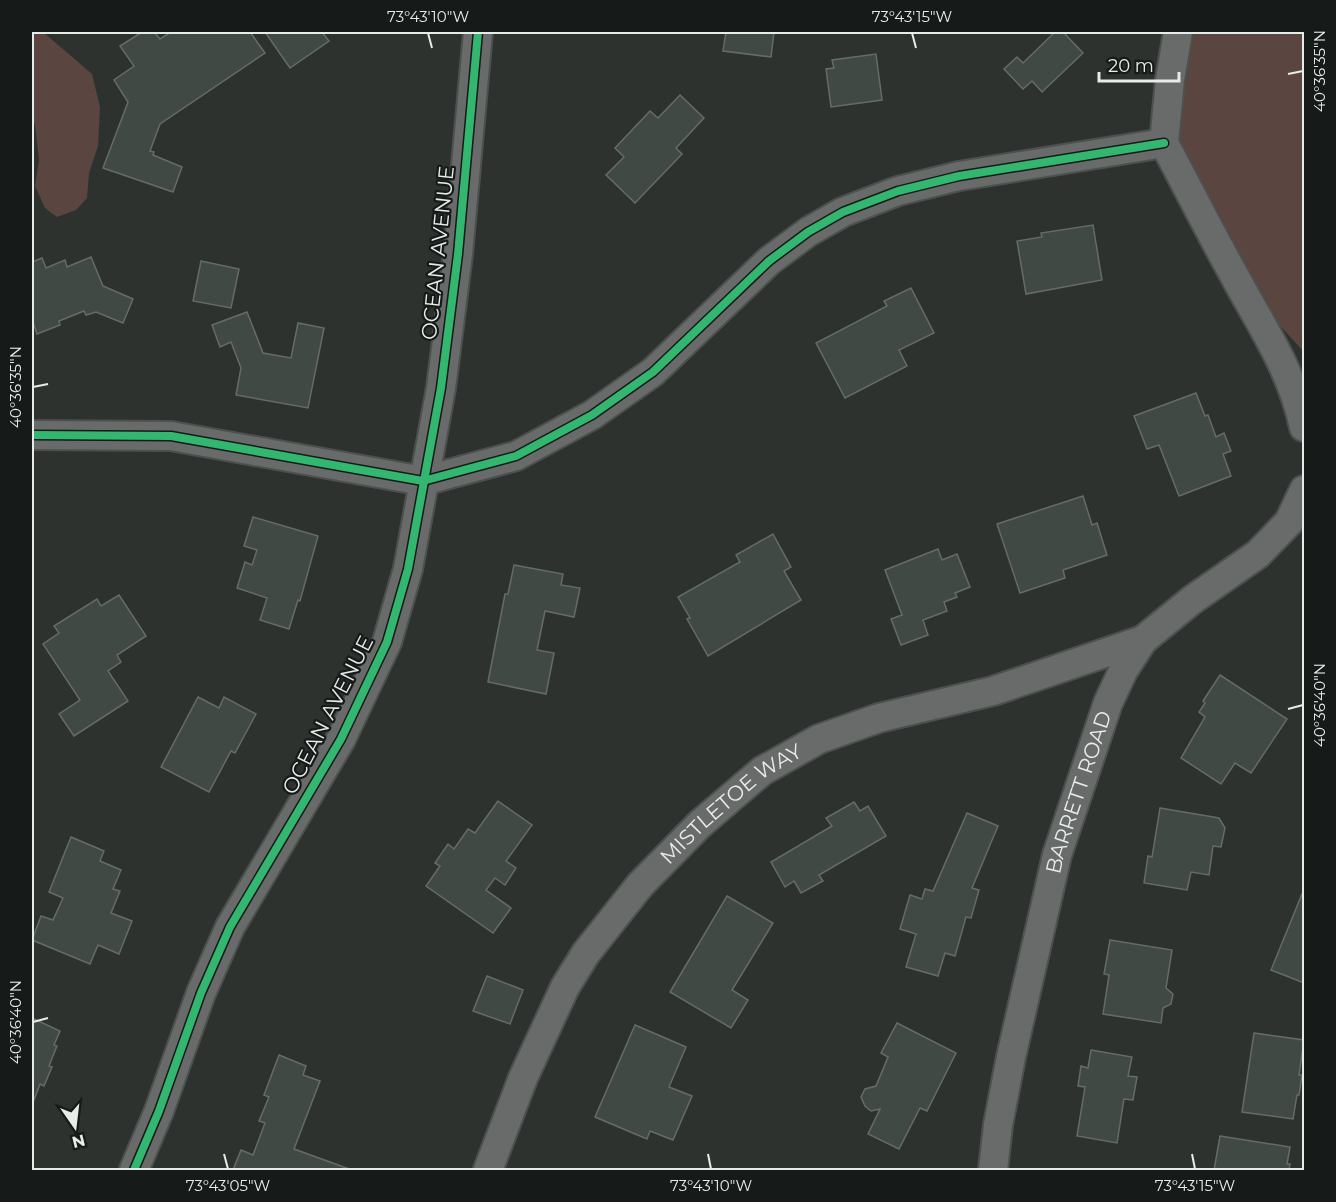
<svg xmlns="http://www.w3.org/2000/svg" width="1336" height="1202" viewBox="0 0 1336 1202" font-family="Montserrat,sans-serif">
<style>
.green{fill:#5a4541}
.building{fill:#414944;stroke:#676b68;stroke-width:1.5}
.lines{fill:none;stroke-linecap:round;stroke-linejoin:round}
.minor-casing{stroke:#4c504e;stroke-width:32}
.minor{stroke:#686b69;stroke-width:28}
.cycleway-casing{stroke:#161a18;stroke-width:11}
.cycleway{stroke:#33b770;stroke-width:8}
.ticks{fill:none;stroke:#e6ece8;stroke-width:2}
.labels{text-anchor:middle;stroke-width:4.5;stroke-linejoin:round;paint-order:stroke}
.street-label{font-size:21px;fill:#e6ece8;stroke:#161a18}
.neatline{fill:none;stroke:#e6ece8;stroke-width:2}
.ticks-label{font-size:15px;text-anchor:middle;fill:#e6ece8}
</style>
<rect width="100%" height="100%" fill="#2d322f"/>
<g class="green">
<polygon points="32,32 43,32 92,74 100,107 98,146 89,173 87,198 76,210 57,217 45,208 35,186 39,160 35,125 32,120"/>
<polygon points="1182,32 1304,32 1304,352 1233,274 1173,139"/>
</g>
<g class="building">
<polygon points="142,32 154,32 160,39 171,32 250,32 265,53 160,124 150,151 154,152 153,155 182,167 173,192 103,168 128,102 114,80 134,66 120,46"/>
<polygon points="265,32 322,32 329,41 290,68"/>
<polygon points="726,32 774,32 771,57 723,51"/>
<polygon points="1055,32 1063,32 1083,53 1042,92 1032,81 1023,89 1004,69 1017,57 1023,63"/>
<polygon points="876,54 882,100 831,107 826,69 834,68 832,60"/>
<polygon points="680,95 704,118 676,148 682,154 635,203 606,175 624,157 615,148 650,111 658,118"/>
<polygon points="1093,225 1102,280 1026,294 1017,241 1042,237 1041,233"/>
<polygon points="91,257 103,286 133,299 123,323 96,312 86,315 84,311 59,321 60,325 37,334 32,319 32,262 42,258 46,268 65,260 67,267"/>
<polygon points="201,261 239,269 231,308 193,301"/>
<polygon points="911,288 934,333 899,350 907,366 845,398 816,343 887,306 884,301"/>
<polygon points="247,312 263,353 291,358 298,323 324,328 308,408 236,395 241,368 231,342 220,347 212,325"/>
<polygon points="1196,393 1205,416 1208,415 1216,437 1224,433 1231,451 1223,454 1231,476 1179,496 1159,445 1147,449 1134,416"/>
<polygon points="1083,496 1092,525 1097,523 1107,555 1063,570 1065,578 1020,593 997,524"/>
<polygon points="253,517 318,536 300,601 298,600 289,629 260,620 267,598 237,588 245,562 252,565 257,550 244,546"/>
<polygon points="773,534 791,567 784,571 801,600 708,656 687,619 690,618 678,597 740,562 736,555"/>
<polygon points="938,549 942,560 957,554 970,587 955,593 957,597 944,602 947,611 923,620 928,635 901,645 891,619 902,615 885,570"/>
<polygon points="514,565 563,574 561,585 580,588 574,617 545,611 537,650 554,653 546,694 488,682 505,594 508,594"/>
<polygon points="119,595 146,636 117,655 121,662 108,671 128,701 74,736 59,714 80,700 43,644 59,633 54,626 97,599 101,606"/>
<polygon points="1220,675 1287,719 1251,773 1235,763 1221,784 1181,758 1205,717 1199,712 1205,703 1203,701"/>
<polygon points="198,697 219,708 224,697 256,714 235,753 231,751 209,792 161,767"/>
<polygon points="498,801 532,825 506,861 516,868 505,885 495,878 486,890 511,908 493,933 426,886 440,866 435,863 448,844 454,849 468,829 475,833"/>
<polygon points="854,802 860,811 868,806 886,836 819,875 823,881 801,893 794,881 785,887 771,862 832,826 826,818"/>
<polygon points="1160,808 1219,818 1225,828 1221,847 1213,846 1209,875 1191,872 1187,890 1144,883 1148,856 1152,857"/>
<polygon points="967,813 998,826 972,888 979,890 971,918 966,917 955,956 945,953 938,976 906,967 916,934 900,929 910,895 922,899 925,889 933,891"/>
<polygon points="71,837 104,851 100,861 121,870 113,889 120,891 111,913 132,921 119,954 98,945 90,964 32,940 41,916 53,920 63,898 49,892"/>
<polygon points="1302,894 1304,894 1304,983 1271,970"/>
<polygon points="727,896 773,923 732,990 748,1000 731,1028 670,992"/>
<polygon points="1110,940 1172,950 1166,988 1173,994 1171,1004 1163,1008 1161,1023 1103,1014 1109,975 1104,974"/>
<polygon points="487,976 523,990 510,1024 473,1011"/>
<polygon points="32,1018 60,1031 54,1045 57,1046 49,1066 52,1067 44,1086 40,1084 32,1105"/>
<polygon points="897,1023 956,1053 927,1111 920,1108 899,1149 868,1134 880,1109 871,1111 865,1106 861,1097 865,1089 876,1086 888,1057 881,1053"/>
<polygon points="635,1025 686,1047 669,1087 692,1096 673,1140 650,1131 647,1139 595,1117"/>
<polygon points="1254,1033 1304,1040 1299,1075 1302,1075 1299,1095 1297,1095 1293,1119 1242,1112"/>
<polygon points="1091,1050 1132,1057 1128,1076 1137,1077 1133,1100 1124,1099 1117,1143 1077,1136 1085,1087 1078,1086 1081,1066 1088,1068"/>
<polygon points="279,1055 306,1066 303,1075 320,1081 294,1149 352,1170 233,1170 241,1150 253,1155 265,1123 259,1121 269,1097 264,1095"/>
<polygon points="1220,1136 1290,1147 1287,1164 1290,1164 1289,1170 1214,1170"/>
</g>
<g class="lines">
<defs>
<g id="minor">
<path d="M1164 143C1187 186 1209 230 1233 273 1261 326 1291 367 1304 427"/>
<polyline points="1164,143 1170,80 1178,32"/>
<polyline points="32,435 171,436 423,481 516,456 592,415 653,372 769,261 808,232 843,212 898,191 959,176 1164,143"/>
<polyline points="134,1170 159,1111 201,993 230,927 341,739 387,642 408,569 441,388 458,254 478,32"/>
<path id="s1" d="M488 1170 523 1078 565 987 586 953 640 885 700 824 762 771 819 739 879 718 993 691 1143 640"/>
<path id="s2" d="M993 1170 998 1125 1011 1057 1057 855 1108 703 1123 671 1143 640 1192 600 1258 554 1289 522 1304 490"/>
</g>
</defs>
<use href="#minor" class="minor-casing"/>
<use href="#minor" class="minor"/>
<defs>
<g id="cycleway">
<polyline points="32,435 171,436 423,481 516,456 592,415 653,372 769,261 808,232 843,212 898,191 959,176 1164,143"/>
<polyline points="134,1170 159,1111 201,993 230,927 341,739 387,642 408,569 441,388 458,254 478,32"/>
</g>
</defs>
<use href="#cycleway" class="cycleway-casing"/>
<use href="#cycleway" class="cycleway"/>
</g>
<path class="ticks" d="M428 33 432 48M912 33 916 48M1288 74 1303 71M33 387 48 384M1288 709 1303 705M33 1022 48 1018M224 1154 228 1169M708 1154 711 1169M1192 1154 1195 1169"/>
<g class="labels">
<g class="street-label">
<text transform="translate(438 253) rotate(-84)" y="7">OCEAN AVENUE</text>
<text transform="translate(328 715) rotate(-63)" y="7">OCEAN AVENUE</text>
<text dy="7" stroke="none"><textPath href="#s2" startOffset="388">BARRETT ROAD</textPath></text>
<text dy="7" stroke="none"><textPath href="#s1" startOffset="448">MISTLETOE WAY</textPath></text>
</g>
</g>
<rect width="1336" height="1202" fill="none" stroke="#161a18" stroke-width="66"/>
<g transform="translate(75 1127) rotate(166)" stroke="#161a18" stroke-width="4.5" paint-order="stroke">
<path d="M0-4.5L10 22L0 15L-10 22Z" fill="#e6ece8"/>
<text y="-9" font-size="16" font-weight="bold" text-anchor="middle" fill="#e6ece8">N</text>
</g>
<path d="M1099 72v9h80v-9" fill="none" stroke="#e6ece8" stroke-width="3"/>
<text x="1108" y="72" font-size="18" fill="#e6ece8" stroke="#161a18" stroke-width="4.5" paint-order="stroke">20 m</text>
<rect x="33" y="33" width="1270" height="1136" class="neatline"/>
<g class="ticks-label">
<text x="428" y="22">73°43'10"W</text>
<text x="912" y="22">73°43'15"W</text>
<text transform="translate(1320 71) rotate(-90)" y="5">40°36'35"N</text>
<text transform="translate(16 387) rotate(-90)" y="5">40°36'35"N</text>
<text transform="translate(1320 705) rotate(-90)" y="5">40°36'40"N</text>
<text transform="translate(16 1022) rotate(-90)" y="5">40°36'40"N</text>
<text x="228" y="1191">73°43'05"W</text>
<text x="711" y="1191">73°43'10"W</text>
<text x="1195" y="1191">73°43'15"W</text>
</g>
</svg>
